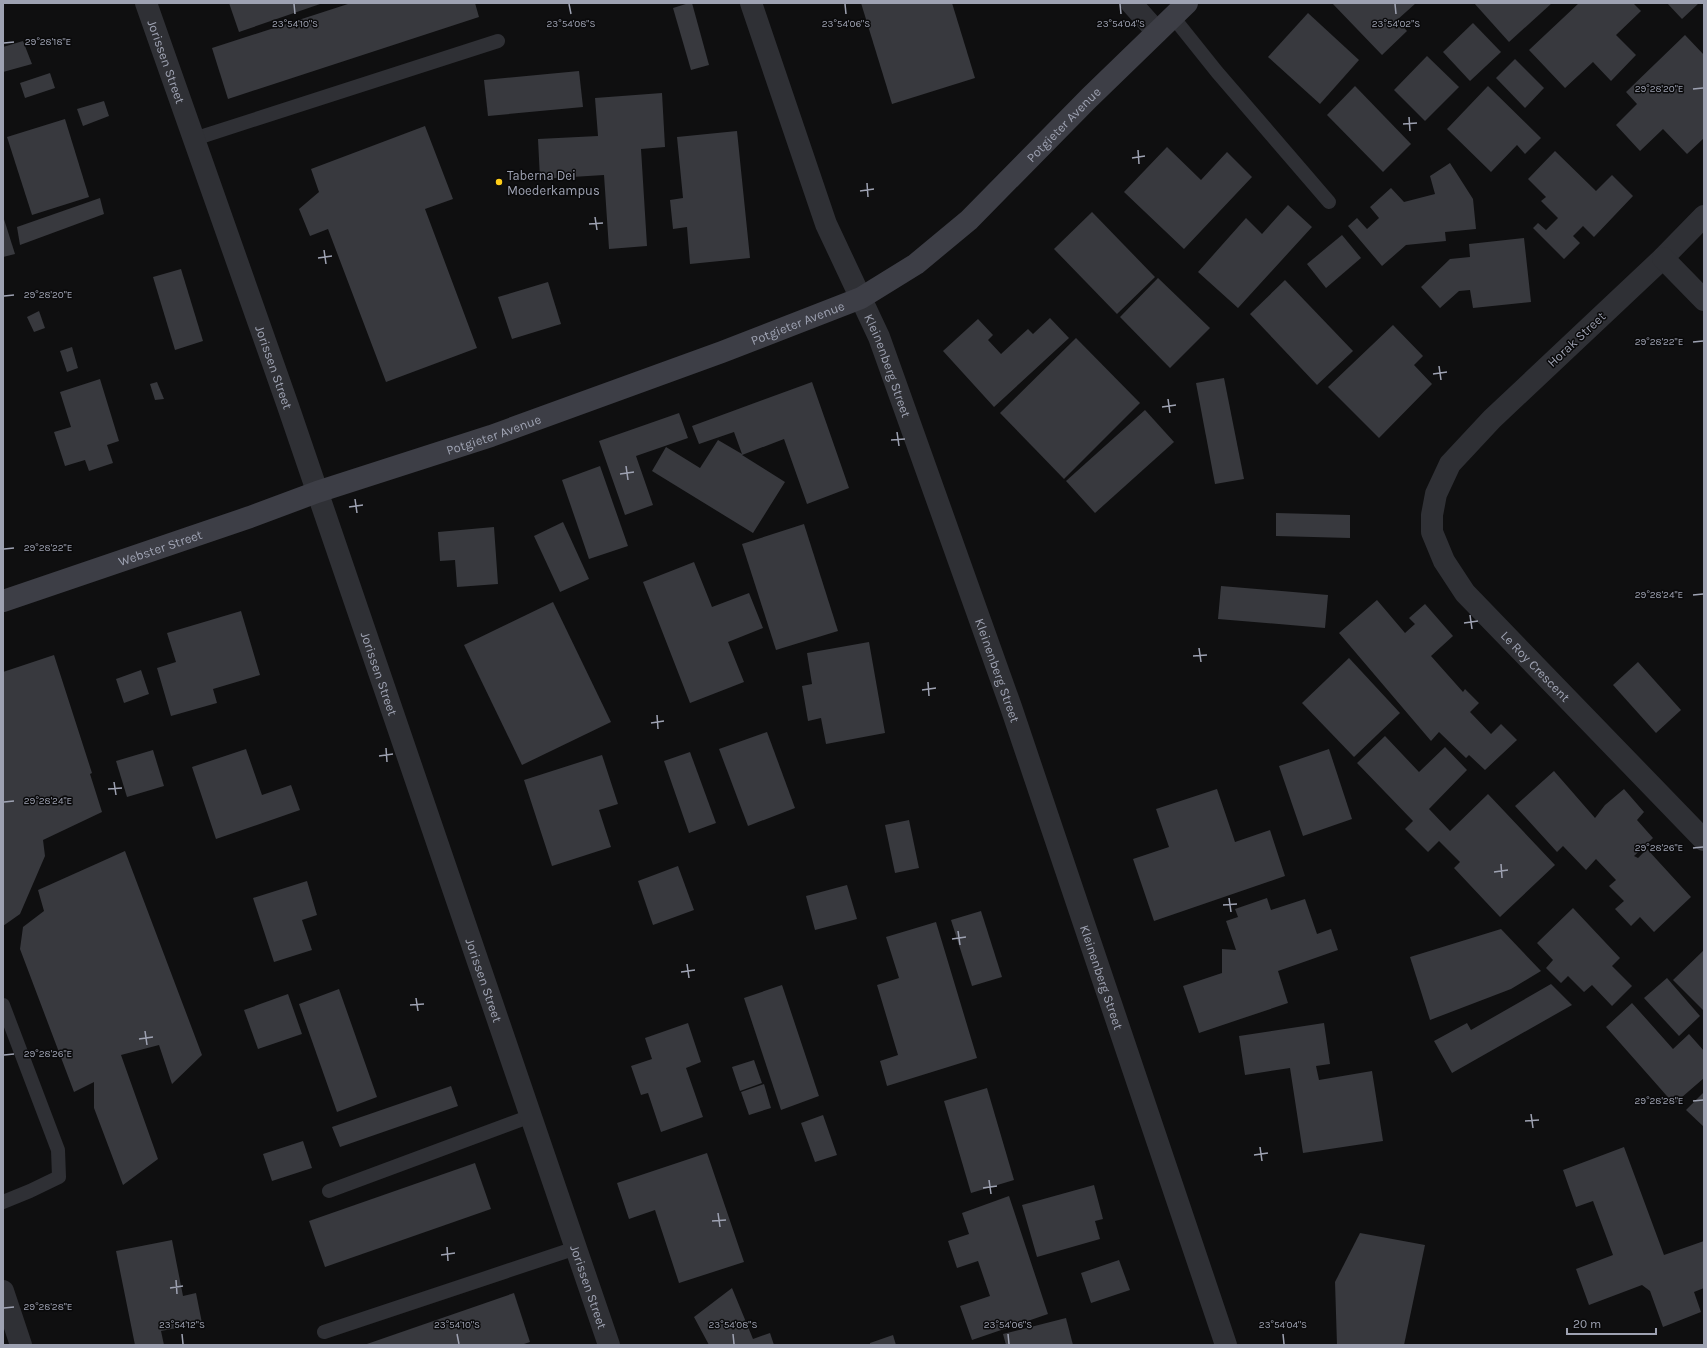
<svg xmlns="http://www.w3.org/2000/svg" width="1707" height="1348" viewBox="0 0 1707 1348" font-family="Karla,sans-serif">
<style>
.building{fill:#38393e}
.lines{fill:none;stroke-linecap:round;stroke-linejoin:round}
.lane{stroke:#2f3035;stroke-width:14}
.street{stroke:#2f3035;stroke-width:22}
.secondary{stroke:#3d3e46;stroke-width:22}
.ticks{fill:none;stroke:#9ea2b2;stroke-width:1.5}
.poi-dot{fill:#ffcd18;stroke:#0a0a0b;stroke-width:1.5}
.labels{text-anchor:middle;stroke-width:3;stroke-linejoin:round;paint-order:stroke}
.street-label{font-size:13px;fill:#9ea2b2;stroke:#0a0a0b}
.poi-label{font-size:13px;fill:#9ea2b2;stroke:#0a0a0b;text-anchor:start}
.ticks-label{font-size:10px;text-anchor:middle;fill:#9ea2b2;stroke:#0a0a0b;stroke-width:3;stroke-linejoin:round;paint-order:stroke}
</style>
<rect width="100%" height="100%" fill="#0f0f10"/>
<g class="building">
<polygon points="229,3 323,3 239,32"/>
<polygon points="351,3 475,3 479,17 228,99 212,48"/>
<polygon points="689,3 692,3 709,65 691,70 673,8"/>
<polygon points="861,3 952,3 975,78 892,104"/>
<polygon points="1332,3 1416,3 1397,20 1407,31 1382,55"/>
<polygon points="1474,3 1552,3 1509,42"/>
<polygon points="1579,3 1633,3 1641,11 1616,35 1636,55 1611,81 1593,62 1565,88 1529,50"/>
<polygon points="1667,3 1699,3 1682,19"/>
<polygon points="1308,13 1359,60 1320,104 1268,57"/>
<polygon points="1473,23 1501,52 1470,81 1443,52"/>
<polygon points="1685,35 1704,55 1704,138 1687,154 1663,129 1640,151 1616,125 1637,104 1626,92"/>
<polygon points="23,41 32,64 3,72 3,47"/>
<polygon points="1427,56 1459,87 1425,121 1394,90"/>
<polygon points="1515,59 1544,88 1525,108 1496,78"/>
<polygon points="579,71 583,107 488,116 484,80"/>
<polygon points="50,73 55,88 25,98 20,83"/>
<polygon points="1355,86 1411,144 1383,172 1327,115"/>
<polygon points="1488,86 1541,138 1525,154 1517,145 1491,172 1447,129"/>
<polygon points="662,93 665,147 641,149 647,246 609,249 604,175 540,179 538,139 598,136 595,98"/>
<polygon points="104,101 109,116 83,126 77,109"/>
<polygon points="65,119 89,197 32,215 7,137"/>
<polygon points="425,126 453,199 425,209 477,348 386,382 328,229 310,236 299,209 319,192 311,169"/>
<polygon points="737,131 750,258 690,264 687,227 673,229 670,200 683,198 677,137"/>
<polygon points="1167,147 1201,180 1227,152 1252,177 1184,249 1124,192"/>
<polygon points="1555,151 1596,191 1612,175 1633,196 1594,237 1583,226 1573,236 1580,243 1564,259 1533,228 1538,223 1546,230 1558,218 1541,201 1546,197 1528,179"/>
<polygon points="1450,163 1473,199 1476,229 1445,232 1446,241 1406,245 1382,266 1348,226 1357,218 1367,229 1379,218 1370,207 1391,188 1404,202 1435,194 1430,176"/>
<polygon points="100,198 104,214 20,245 17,227"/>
<polygon points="1288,205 1312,227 1238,308 1198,272 1246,218 1262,234"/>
<polygon points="1092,212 1155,277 1117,314 1054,249"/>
<polygon points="3,216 15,254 3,257"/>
<polygon points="1342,235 1361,258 1326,288 1307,264"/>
<polygon points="1524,238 1531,302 1473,308 1470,290 1459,291 1440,308 1421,287 1450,259 1470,257 1469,244"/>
<polygon points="181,269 203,341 175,350 153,277"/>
<polygon points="1158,278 1210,328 1170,368 1120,317"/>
<polygon points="1285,280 1353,351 1317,385 1250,314"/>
<polygon points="548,282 561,324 512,339 498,297"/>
<polygon points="39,311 45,328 34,332 27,317"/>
<polygon points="1050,318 1069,338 994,407 943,351 978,319 993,335 988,340 1001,354 1028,329 1033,334"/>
<polygon points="1393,325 1423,356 1414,365 1432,384 1379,438 1328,387"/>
<polygon points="1076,338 1140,403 1064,479 1000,413"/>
<polygon points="72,347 78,368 67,372 60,351"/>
<polygon points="1224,378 1244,479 1215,484 1196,383"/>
<polygon points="100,379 119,441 107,445 113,463 89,471 85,460 65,466 54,432 71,427 60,392"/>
<polygon points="157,382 164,399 155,400 150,384"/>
<polygon points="812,382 849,488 807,504 784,439 742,455 785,482 753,533 652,471 666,447 700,468 718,440 742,454 734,432 699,444 692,426"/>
<polygon points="1145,410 1174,442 1095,513 1066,481"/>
<polygon points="679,413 688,438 636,456 653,505 625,515 599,441"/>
<polygon points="600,466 628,546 589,559 562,480"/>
<polygon points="1276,513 1350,515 1350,538 1276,536"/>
<polygon points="563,522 589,579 560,592 534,536"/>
<polygon points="804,524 838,631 776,650 742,544"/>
<polygon points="494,527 498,584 457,587 455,560 440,561 438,532"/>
<polygon points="694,562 712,607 749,593 763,628 728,642 744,682 690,703 643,582"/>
<polygon points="1221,586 1328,595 1325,628 1218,619"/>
<polygon points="1377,600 1405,633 1415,624 1409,618 1425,604 1453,636 1431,656 1463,692 1465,689 1479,703 1470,712 1491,734 1501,724 1517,740 1485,770 1469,755 1466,758 1439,732 1431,741 1339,633"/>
<polygon points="553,602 611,722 522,765 464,645"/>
<polygon points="241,611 260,675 213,689 217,703 171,716 157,668 176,662 167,633"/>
<polygon points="869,642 885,733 826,744 821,718 808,721 802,686 812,684 807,653"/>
<polygon points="54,655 92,773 90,774 102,812 43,840 45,856 20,914 3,926 3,672"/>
<polygon points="1349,658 1400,713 1354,757 1302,703"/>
<polygon points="1638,662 1681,710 1656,733 1613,685"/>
<polygon points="141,670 149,694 124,703 116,679"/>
<polygon points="767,732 795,808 748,826 719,749"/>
<polygon points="1385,736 1419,772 1445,747 1467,770 1429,809 1450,831 1488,794 1555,865 1500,917 1454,868 1460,862 1439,841 1428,852 1405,829 1413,821 1357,763"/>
<polygon points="246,749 262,795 291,785 300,810 216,839 192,767"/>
<polygon points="1329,749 1352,819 1303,836 1279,766"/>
<polygon points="153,750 164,786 127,797 116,761"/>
<polygon points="690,752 716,823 689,833 664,761"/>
<polygon points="602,755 618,804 599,810 611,847 552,866 524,780"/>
<polygon points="1554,771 1595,818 1605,805 1624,789 1644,812 1637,820 1653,838 1634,856 1638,858 1647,849 1691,897 1654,932 1640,917 1631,926 1615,909 1624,901 1609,886 1616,880 1596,859 1586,870 1563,846 1557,852 1515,806"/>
<polygon points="1217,789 1235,842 1270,830 1285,876 1154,921 1133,859 1169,847 1156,809"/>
<polygon points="909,820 919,868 895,873 885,825"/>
<polygon points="125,851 202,1055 172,1084 159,1045 121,1055 158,1159 123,1185 94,1108 94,1082 74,1092 20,949 23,927 44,911 38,890"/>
<polygon points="678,866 694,910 653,925 638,881"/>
<polygon points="307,881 317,915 302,920 312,950 274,962 253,898"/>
<polygon points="847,885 857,919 815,930 806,896"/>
<polygon points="1267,898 1271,910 1305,899 1317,934 1331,929 1338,950 1278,971 1288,1003 1199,1033 1183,986 1222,973 1222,949 1236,950 1226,921 1238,917 1235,909"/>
<polygon points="1573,908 1620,958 1612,966 1632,986 1612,1006 1592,985 1584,992 1568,976 1561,983 1546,968 1553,960 1537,943"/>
<polygon points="981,911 1002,977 972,986 951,920"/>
<polygon points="936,922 977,1058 887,1086 880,1061 898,1055 877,985 899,978 886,937"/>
<polygon points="1501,929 1541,971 1511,989 1430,1020 1410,957"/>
<polygon points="1704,950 1704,1011 1673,980"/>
<polygon points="1667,978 1700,1016 1679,1036 1644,998"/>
<polygon points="1551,984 1572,1005 1452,1073 1434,1041 1467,1023 1471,1030"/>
<polygon points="782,985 819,1096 781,1110 744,998"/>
<polygon points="339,989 377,1097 337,1112 299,1004"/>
<polygon points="288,994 302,1034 258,1049 244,1010"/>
<polygon points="1632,1003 1673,1049 1689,1034 1704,1051 1704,1078 1674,1104 1606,1027"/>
<polygon points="688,1023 701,1062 686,1068 703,1117 661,1132 648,1093 641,1095 631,1066 652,1059 645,1038"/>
<polygon points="1324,1023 1330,1064 1316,1066 1319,1080 1372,1071 1383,1141 1303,1153 1290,1068 1245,1075 1239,1036"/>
<polygon points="754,1060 762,1083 740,1091 732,1067"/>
<polygon points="764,1084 771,1108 749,1115 741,1092"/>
<polygon points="451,1086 458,1106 340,1147 332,1127"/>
<polygon points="987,1088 1014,1180 971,1193 944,1101"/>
<polygon points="1704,1092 1704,1127 1686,1110"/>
<polygon points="823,1115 837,1155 815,1162 801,1123"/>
<polygon points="303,1141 312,1168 272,1181 263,1154"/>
<polygon points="1624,1147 1664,1255 1704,1241 1704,1288 1694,1292 1701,1312 1663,1327 1650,1291 1642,1285 1589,1305 1576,1269 1613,1255 1593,1201 1576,1207 1563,1170"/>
<polygon points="707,1153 744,1262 679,1283 655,1210 629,1219 617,1183"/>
<polygon points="475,1163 491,1209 325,1267 309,1221"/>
<polygon points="1094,1185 1103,1219 1095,1221 1100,1239 1037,1257 1022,1205"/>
<polygon points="1009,1196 1048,1314 972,1340 960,1306 990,1296 978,1261 957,1268 948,1241 969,1234 962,1213"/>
<polygon points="1360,1233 1425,1245 1404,1345 1337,1345 1335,1282"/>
<polygon points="172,1240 183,1296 196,1293 202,1323 161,1331 164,1345 135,1345 116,1251"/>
<polygon points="1119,1260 1130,1290 1091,1303 1081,1273"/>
<polygon points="732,1288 753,1339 770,1333 774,1345 709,1345 694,1317"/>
<polygon points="514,1293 530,1342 521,1345 364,1345"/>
<polygon points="1066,1318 1073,1345 1006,1345 1003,1334"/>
<polygon points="893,1335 896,1345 870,1345 870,1343"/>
</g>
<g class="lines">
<g class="lane">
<polyline points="1173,17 1217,72 1329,202"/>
<polyline points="194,139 498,41"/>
<polyline points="3,1005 58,1150 59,1177 30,1191 3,1202"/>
<polyline points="329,1191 531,1116"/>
<polyline points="324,1332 576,1248"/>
</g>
<g class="street">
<path id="s1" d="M146 3 288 406 609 1345"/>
<path id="s2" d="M751 3 826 224 879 337 1011 707 1226 1345"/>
<polyline points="1131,3 1157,32"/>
<path id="s3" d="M1704 216 1663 258 1492 419 1450 464 1436 494 1432 515V532L1444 561 1465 593 1704 840"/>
<polyline points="1663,258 1704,300"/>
<polyline points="3,1291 21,1345"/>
</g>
<path class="secondary" id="s4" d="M3 601 250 517 317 492 491 436 722 352 861 298 916 264 969 220 1089 98 1187 3"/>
</g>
<path class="ticks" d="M294 4 295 14M569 4 571 14M845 4 846 14M1120 4 1121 14M1395 4 1396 14M4 43 14 42M1693 89 1703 88M1409 117 1410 131M1403 124 1417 123M1138 150 1139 164M1132 158 1145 156M867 183 868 197M860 191 874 189M595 217 597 230M589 224 603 223M324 250 326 264M318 258 332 256M4 296 14 295M1693 342 1703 341M1439 366 1441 380M1433 374 1447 372M1168 399 1170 413M1162 407 1176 405M897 432 899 446M891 440 905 439M626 466 628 480M620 474 634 472M355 499 357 513M349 507 363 505M4 549 14 548M1693 595 1703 594M1470 615 1472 629M1464 623 1478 621M1199 648 1201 662M1193 656 1207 655M928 682 929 696M922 690 936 688M657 715 658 729M651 723 664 721M386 748 387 762M379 756 393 754M114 782 116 795M108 789 122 788M4 802 14 801M1693 848 1703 847M1501 864 1502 878M1494 872 1508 870M1229 898 1231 912M1223 905 1237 904M958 931 960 945M952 939 966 937M687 964 689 978M681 972 695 970M416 998 418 1011M410 1005 424 1004M145 1031 147 1045M139 1039 153 1037M4 1055 14 1054M1693 1101 1703 1100M1531 1114 1533 1128M1525 1121 1539 1120M1260 1147 1262 1161M1254 1155 1268 1153M989 1180 991 1194M983 1188 997 1186M718 1213 720 1227M712 1221 726 1220M447 1247 448 1261M441 1255 455 1253M176 1280 177 1294M170 1288 183 1286M4 1308 14 1307M182 1334 183 1344M457 1334 459 1344M733 1334 734 1344M1008 1334 1009 1344M1283 1334 1284 1344"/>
<circle class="poi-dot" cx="499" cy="182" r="4"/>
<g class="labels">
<g class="street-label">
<text dy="5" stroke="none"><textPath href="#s1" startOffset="62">Jorissen Street</textPath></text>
<text dy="5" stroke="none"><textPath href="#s4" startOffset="1178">Potgieter Avenue</textPath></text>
<text dy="5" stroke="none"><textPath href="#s4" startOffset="842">Potgieter Avenue</textPath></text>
<text transform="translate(1576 339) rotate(-43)" y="5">Horak Street</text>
<text dy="5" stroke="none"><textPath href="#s2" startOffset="388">Kleinenberg Street</textPath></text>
<text dy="5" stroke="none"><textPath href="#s1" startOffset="386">Jorissen Street</textPath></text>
<text dy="5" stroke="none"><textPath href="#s4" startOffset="518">Potgieter Avenue</textPath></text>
<text dy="5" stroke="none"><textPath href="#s4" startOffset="166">Webster Street</textPath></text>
<text dy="5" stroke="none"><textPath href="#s3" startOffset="598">Le Roy Crescent</textPath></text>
<text dy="5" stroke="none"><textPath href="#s2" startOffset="712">Kleinenberg Street</textPath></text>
<text dy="5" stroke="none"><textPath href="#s1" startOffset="710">Jorissen Street</textPath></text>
<text dy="5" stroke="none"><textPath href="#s2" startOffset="1036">Kleinenberg Street</textPath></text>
<text dy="5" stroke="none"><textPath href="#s1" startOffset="1034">Jorissen Street</textPath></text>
<text dy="5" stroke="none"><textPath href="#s1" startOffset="1358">Jorissen Street</textPath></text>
</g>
<g class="poi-label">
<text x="507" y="180">Taberna Dei<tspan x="507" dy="15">Moederkampus</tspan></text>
</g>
</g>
<g class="ticks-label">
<text x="295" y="27">23°54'10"S</text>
<text x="571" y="27">23°54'08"S</text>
<text x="846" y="27">23°54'06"S</text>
<text x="1121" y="27">23°54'04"S</text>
<text x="1396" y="27">23°54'02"S</text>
<text x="48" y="45">29°28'18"E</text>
<text x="1659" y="92">29°28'20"E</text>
<text x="48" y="298">29°28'20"E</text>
<text x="1659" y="345">29°28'22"E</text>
<text x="48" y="551">29°28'22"E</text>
<text x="1659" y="598">29°28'24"E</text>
<text x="48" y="804">29°28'24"E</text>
<text x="1659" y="851">29°28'26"E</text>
<text x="48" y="1057">29°28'26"E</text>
<text x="1659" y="1104">29°28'28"E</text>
<text x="48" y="1310">29°28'28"E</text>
<text x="182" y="1328">23°54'12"S</text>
<text x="457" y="1328">23°54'10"S</text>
<text x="733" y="1328">23°54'08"S</text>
<text x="1008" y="1328">23°54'06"S</text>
<text x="1283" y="1328">23°54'04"S</text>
</g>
<rect width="1707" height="1348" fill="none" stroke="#9ea2b2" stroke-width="8"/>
<path d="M1567 1328v6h89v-6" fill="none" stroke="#9ea2b2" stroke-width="2"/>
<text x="1573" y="1328" font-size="12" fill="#9ea2b2" stroke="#0a0a0b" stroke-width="3" paint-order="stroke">20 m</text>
</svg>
